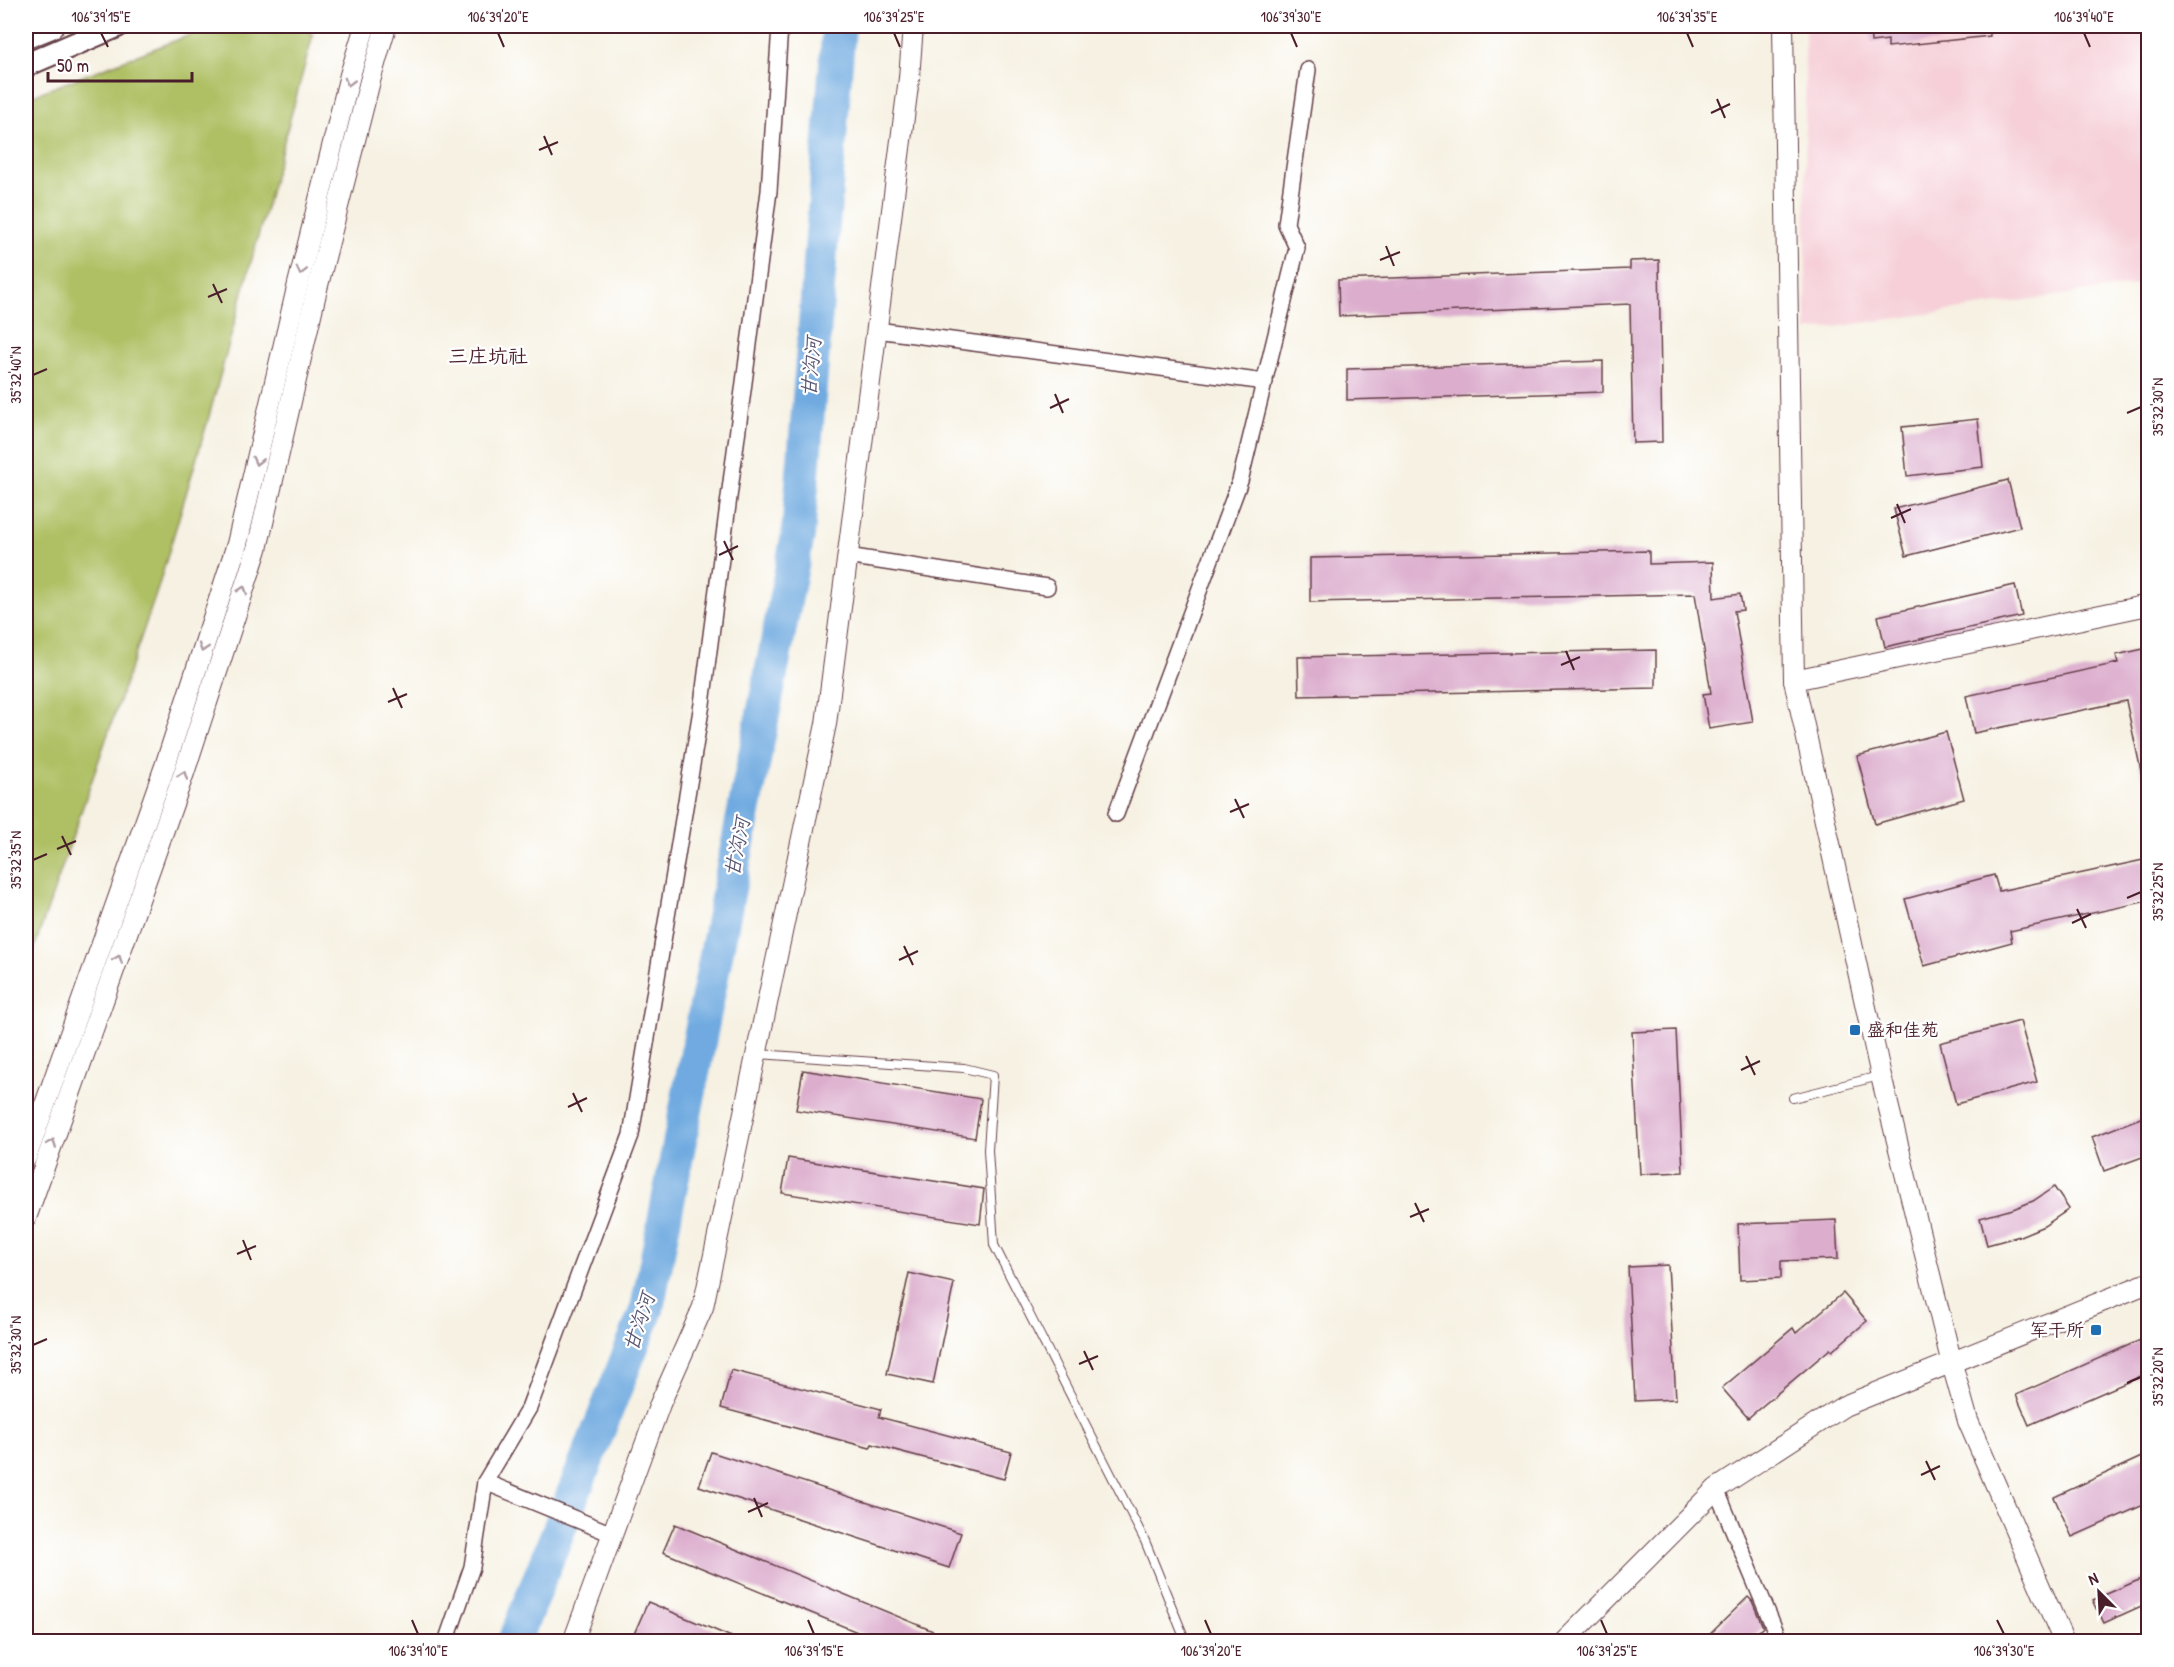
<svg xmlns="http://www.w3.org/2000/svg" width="2174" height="1667" viewBox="0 0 2174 1667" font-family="'Patrick Hand','LXGW WenKai TC',sans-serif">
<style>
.built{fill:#f6cfd8}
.green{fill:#aec063;stroke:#7c7047;stroke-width:1.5}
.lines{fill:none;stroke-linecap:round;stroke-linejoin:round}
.river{stroke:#70aae0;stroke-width:34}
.building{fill:#dcadcd}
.service-casing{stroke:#643e46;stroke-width:10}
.minor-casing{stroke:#643e46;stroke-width:18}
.tertiary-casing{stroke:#643e46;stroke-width:22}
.secondary-casing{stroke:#643e46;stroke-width:26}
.primary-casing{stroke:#643e46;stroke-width:27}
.service{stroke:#fff;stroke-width:8}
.minor{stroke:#fff;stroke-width:15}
.tertiary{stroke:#fff;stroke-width:20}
.secondary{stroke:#fff;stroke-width:22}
.primary{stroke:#fff;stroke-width:24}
.oneway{stroke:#ae9aa0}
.ticks{fill:none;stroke:#4a1f2b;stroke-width:2}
.poi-dot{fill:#1f6fb2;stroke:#fff;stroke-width:2}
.labels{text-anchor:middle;stroke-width:4.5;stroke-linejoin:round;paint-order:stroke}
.poi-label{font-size:18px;fill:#4a1f2b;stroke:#fff;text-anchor:start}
.neighbourhood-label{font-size:20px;fill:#4a1f2b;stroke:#fff}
.water-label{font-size:20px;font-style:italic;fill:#595773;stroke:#fff}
.neatline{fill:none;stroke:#4a1f2b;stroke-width:2}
.ticks-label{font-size:15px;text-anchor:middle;fill:#4a1f2b}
</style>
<rect width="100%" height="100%" fill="#fff"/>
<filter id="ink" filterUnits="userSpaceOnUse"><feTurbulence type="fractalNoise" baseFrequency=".0167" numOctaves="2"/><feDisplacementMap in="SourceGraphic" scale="12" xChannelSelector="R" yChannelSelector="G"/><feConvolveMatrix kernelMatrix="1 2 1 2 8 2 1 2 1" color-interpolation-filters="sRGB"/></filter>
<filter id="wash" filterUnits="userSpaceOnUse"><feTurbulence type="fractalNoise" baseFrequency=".008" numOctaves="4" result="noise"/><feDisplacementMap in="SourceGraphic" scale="24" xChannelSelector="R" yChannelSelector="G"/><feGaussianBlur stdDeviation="1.35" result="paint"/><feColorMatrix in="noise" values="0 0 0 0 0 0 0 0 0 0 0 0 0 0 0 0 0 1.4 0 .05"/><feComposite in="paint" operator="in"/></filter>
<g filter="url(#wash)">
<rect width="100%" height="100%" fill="#f6f1e2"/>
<polygon class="built" points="1805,26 2148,26 2148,283 1806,331"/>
<polygon class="green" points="213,26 302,26 313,35 208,420 158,588 26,972 26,98"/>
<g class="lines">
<polyline class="river" points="514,1642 647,1309 798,535 839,26"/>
</g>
<g id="blocks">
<g class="building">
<polygon points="1870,26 1989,26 1990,36 1888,47 1888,40 1871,42"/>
<polygon points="1659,260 1662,442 1633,443 1630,304 1339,316 1338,280 1630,269 1630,261"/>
<polygon points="1603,361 1603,392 1347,400 1347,369"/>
<polygon points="1978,419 1983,467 1907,476 1902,427"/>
<polygon points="2008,480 2020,527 1906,556 1894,509"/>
<polygon points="1649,551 1649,564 1713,562 1714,598 1740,594 1743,610 1734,611 1753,722 1709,729 1703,694 1711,693 1695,594 1310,602 1310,558"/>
<polygon points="2015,585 2022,616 1885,647 1878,616"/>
<polygon points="2148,648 2148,775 2142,776 2126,701 1974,733 1966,696 2118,663 2116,655"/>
<polygon points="1656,650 1656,688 1299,696 1298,657"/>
<polygon points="1946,732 1964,799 1875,824 1857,756"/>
<polygon points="2148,859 2148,901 2010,931 2012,942 1924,966 1905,899 1994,875 1999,891"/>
<polygon points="2020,1021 2037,1082 1956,1104 1940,1043"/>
<polygon points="1676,1030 1683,1172 1640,1174 1632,1032"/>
<polygon points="803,1070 981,1099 975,1138 796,1110"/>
<polygon points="2148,1115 2148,1155 2104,1171 2092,1137"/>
<polygon points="788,1158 984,1189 980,1224 782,1193"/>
<polygon points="2054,1187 2069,1209 2044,1226 2020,1236 1987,1245 1980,1218 2013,1209 2033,1201"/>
<polygon points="1836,1220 1838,1259 1781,1261 1781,1278 1740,1280 1738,1224"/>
<polygon points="1668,1265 1676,1399 1635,1401 1628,1267"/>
<polygon points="909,1273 954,1283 933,1384 887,1374"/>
<polygon points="1843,1293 1867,1321 1832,1351 1830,1349 1748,1418 1722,1388 1793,1328 1796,1333"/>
<polygon points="2145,1338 2148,1347 2148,1373 2029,1425 2016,1395"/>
<polygon points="731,1370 881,1409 879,1417 1011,1452 1004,1479 872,1444 870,1448 721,1408"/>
<polygon points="711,1452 961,1533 949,1568 699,1486"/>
<polygon points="2148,1454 2148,1503 2072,1537 2054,1497"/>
<polygon points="675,1524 957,1641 879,1641 663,1552"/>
<polygon points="2148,1576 2148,1603 2104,1623 2093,1600"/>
<polygon points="1748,1597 1752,1601 1763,1627 1749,1641 1703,1641"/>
<polygon points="648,1602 741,1641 631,1641"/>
</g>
</g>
</g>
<g filter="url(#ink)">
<use href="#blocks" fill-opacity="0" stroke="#643e46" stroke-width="1.5"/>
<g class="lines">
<defs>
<g id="service">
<polyline points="758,1054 964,1068 993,1075 988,1150 994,1245 1145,1541 1186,1642"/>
<polyline points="1793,1098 1879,1076"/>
</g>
<g id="minor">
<polyline points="877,330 1265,382"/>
<polyline points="847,556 1047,587"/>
<polyline points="1116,814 1240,481 1297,248 1286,224 1308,70"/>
<polyline points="485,1482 612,1534"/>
<polyline points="1716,1489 1780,1642"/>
<polyline points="446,1642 472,1567 485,1482 529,1408 631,1135 702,704 769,191 780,26"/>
</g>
<g id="tertiary">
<polyline points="1783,26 1794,680 1881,1076 1952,1364 1968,1421 2064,1642"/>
<polyline points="1794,680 2148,605"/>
<polyline points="26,1158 165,766 237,544 297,288 350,75 365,26"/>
<polyline points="26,1218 184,773 257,549 316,293 370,81 386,26"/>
<polyline points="573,1642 660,1404 703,1307 826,724 909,78 913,26"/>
<polyline points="1564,1642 1716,1489 1844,1406 2148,1283"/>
</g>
<polyline id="secondary" points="26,65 117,26"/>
<polyline id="primary" points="26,36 51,26"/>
</defs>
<use href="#service" class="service-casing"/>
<use href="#minor" class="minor-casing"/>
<use href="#tertiary" class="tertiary-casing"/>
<use href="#secondary" class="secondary-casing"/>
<use href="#primary" class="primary-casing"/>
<use href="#service" class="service"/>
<use href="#minor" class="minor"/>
<use href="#tertiary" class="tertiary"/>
<use href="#secondary" class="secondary"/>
<use href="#primary" class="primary"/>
</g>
<defs><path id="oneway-chevron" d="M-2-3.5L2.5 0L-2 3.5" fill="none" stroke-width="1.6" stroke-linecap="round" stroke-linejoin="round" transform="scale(1.5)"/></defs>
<g class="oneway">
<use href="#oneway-chevron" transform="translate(349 82) rotate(105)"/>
<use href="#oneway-chevron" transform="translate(301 271) rotate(104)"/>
<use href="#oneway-chevron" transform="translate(257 461) rotate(103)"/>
<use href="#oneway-chevron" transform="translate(243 590) rotate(-72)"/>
<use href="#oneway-chevron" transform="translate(203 648) rotate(108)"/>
<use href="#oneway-chevron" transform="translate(183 775) rotate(-71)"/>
<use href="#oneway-chevron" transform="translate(118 959) rotate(-70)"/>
<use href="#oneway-chevron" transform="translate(52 1143) rotate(-70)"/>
</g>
</g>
<path class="ticks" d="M101 33 108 47M498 33 504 47M894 33 900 47M1291 33 1297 47M1687 33 1693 47M2084 33 2090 47M1717 99 1725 118M1711 113 1730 104M544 136 552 155M539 150 558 142M1386 246 1394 266M1380 260 1400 252M213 284 222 303M208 297 227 289M33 375 47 369M1055 394 1063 413M1050 408 1069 399M2127 413 2141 407M1897 504 1905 523M1891 518 1911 509M724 541 733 560M719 555 738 546M1566 651 1574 670M1561 665 1580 657M393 688 402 708M388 702 407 694M1235 799 1244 818M1230 812 1249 804M62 836 71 855M57 849 76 841M33 860 47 854M2127 898 2141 892M2077 909 2086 928M2072 923 2091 914M904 946 913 965M899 960 918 951M1746 1056 1755 1075M1741 1070 1760 1061M573 1093 582 1112M568 1107 587 1098M1415 1203 1424 1222M1410 1217 1429 1209M243 1240 251 1260M237 1254 256 1246M33 1345 47 1339M1084 1351 1093 1370M1079 1364 1098 1356M2127 1383 2141 1377M1926 1461 1935 1480M1921 1475 1940 1466M754 1498 762 1517M748 1512 768 1503M412 1620 418 1634M808 1620 814 1634M1205 1620 1211 1634M1601 1620 1607 1634M1997 1620 2004 1634"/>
<g class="poi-dot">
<rect x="1849" y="1024" width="12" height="12" rx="3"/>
<rect x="2090" y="1324" width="12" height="12" rx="3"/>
</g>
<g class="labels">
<g class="poi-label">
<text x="1867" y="1036">盛和佳苑</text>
<text x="2084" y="1336" text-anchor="end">军干所</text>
</g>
<g class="neighbourhood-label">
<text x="488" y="363">三庄坑社</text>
</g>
<g class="water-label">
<text transform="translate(811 367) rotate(-85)" y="7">甘沟河</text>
<text transform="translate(737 847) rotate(-79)" y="7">甘沟河</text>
<text transform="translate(639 1322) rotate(-72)" y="7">甘沟河</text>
</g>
</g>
<rect width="2174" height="1667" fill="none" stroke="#fff" stroke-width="66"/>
<g transform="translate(2099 1592) rotate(336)" stroke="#ffffff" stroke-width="4.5" paint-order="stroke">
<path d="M0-4.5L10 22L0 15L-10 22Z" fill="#4a1f2b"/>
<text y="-9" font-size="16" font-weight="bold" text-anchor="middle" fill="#4a1f2b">N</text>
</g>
<path d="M48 72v9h144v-9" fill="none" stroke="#4a1f2b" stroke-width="3"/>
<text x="57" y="72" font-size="18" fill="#4a1f2b" stroke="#ffffff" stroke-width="4.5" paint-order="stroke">50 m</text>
<rect x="33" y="33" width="2108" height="1601" class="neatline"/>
<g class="ticks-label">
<text x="101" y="22">106°39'15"E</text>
<text x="498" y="22">106°39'20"E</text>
<text x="894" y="22">106°39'25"E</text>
<text x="1291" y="22">106°39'30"E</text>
<text x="1687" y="22">106°39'35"E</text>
<text x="2084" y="22">106°39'40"E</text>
<text transform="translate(16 375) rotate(-90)" y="5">35°32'40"N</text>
<text transform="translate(2158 407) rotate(-90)" y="5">35°32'30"N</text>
<text transform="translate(16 860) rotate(-90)" y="5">35°32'35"N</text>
<text transform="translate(2158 892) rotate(-90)" y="5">35°32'25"N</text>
<text transform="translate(16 1345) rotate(-90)" y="5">35°32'30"N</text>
<text transform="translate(2158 1377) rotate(-90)" y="5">35°32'20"N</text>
<text x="418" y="1656">106°39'10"E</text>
<text x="814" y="1656">106°39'15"E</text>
<text x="1211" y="1656">106°39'20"E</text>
<text x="1607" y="1656">106°39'25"E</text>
<text x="2004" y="1656">106°39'30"E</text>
</g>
</svg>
